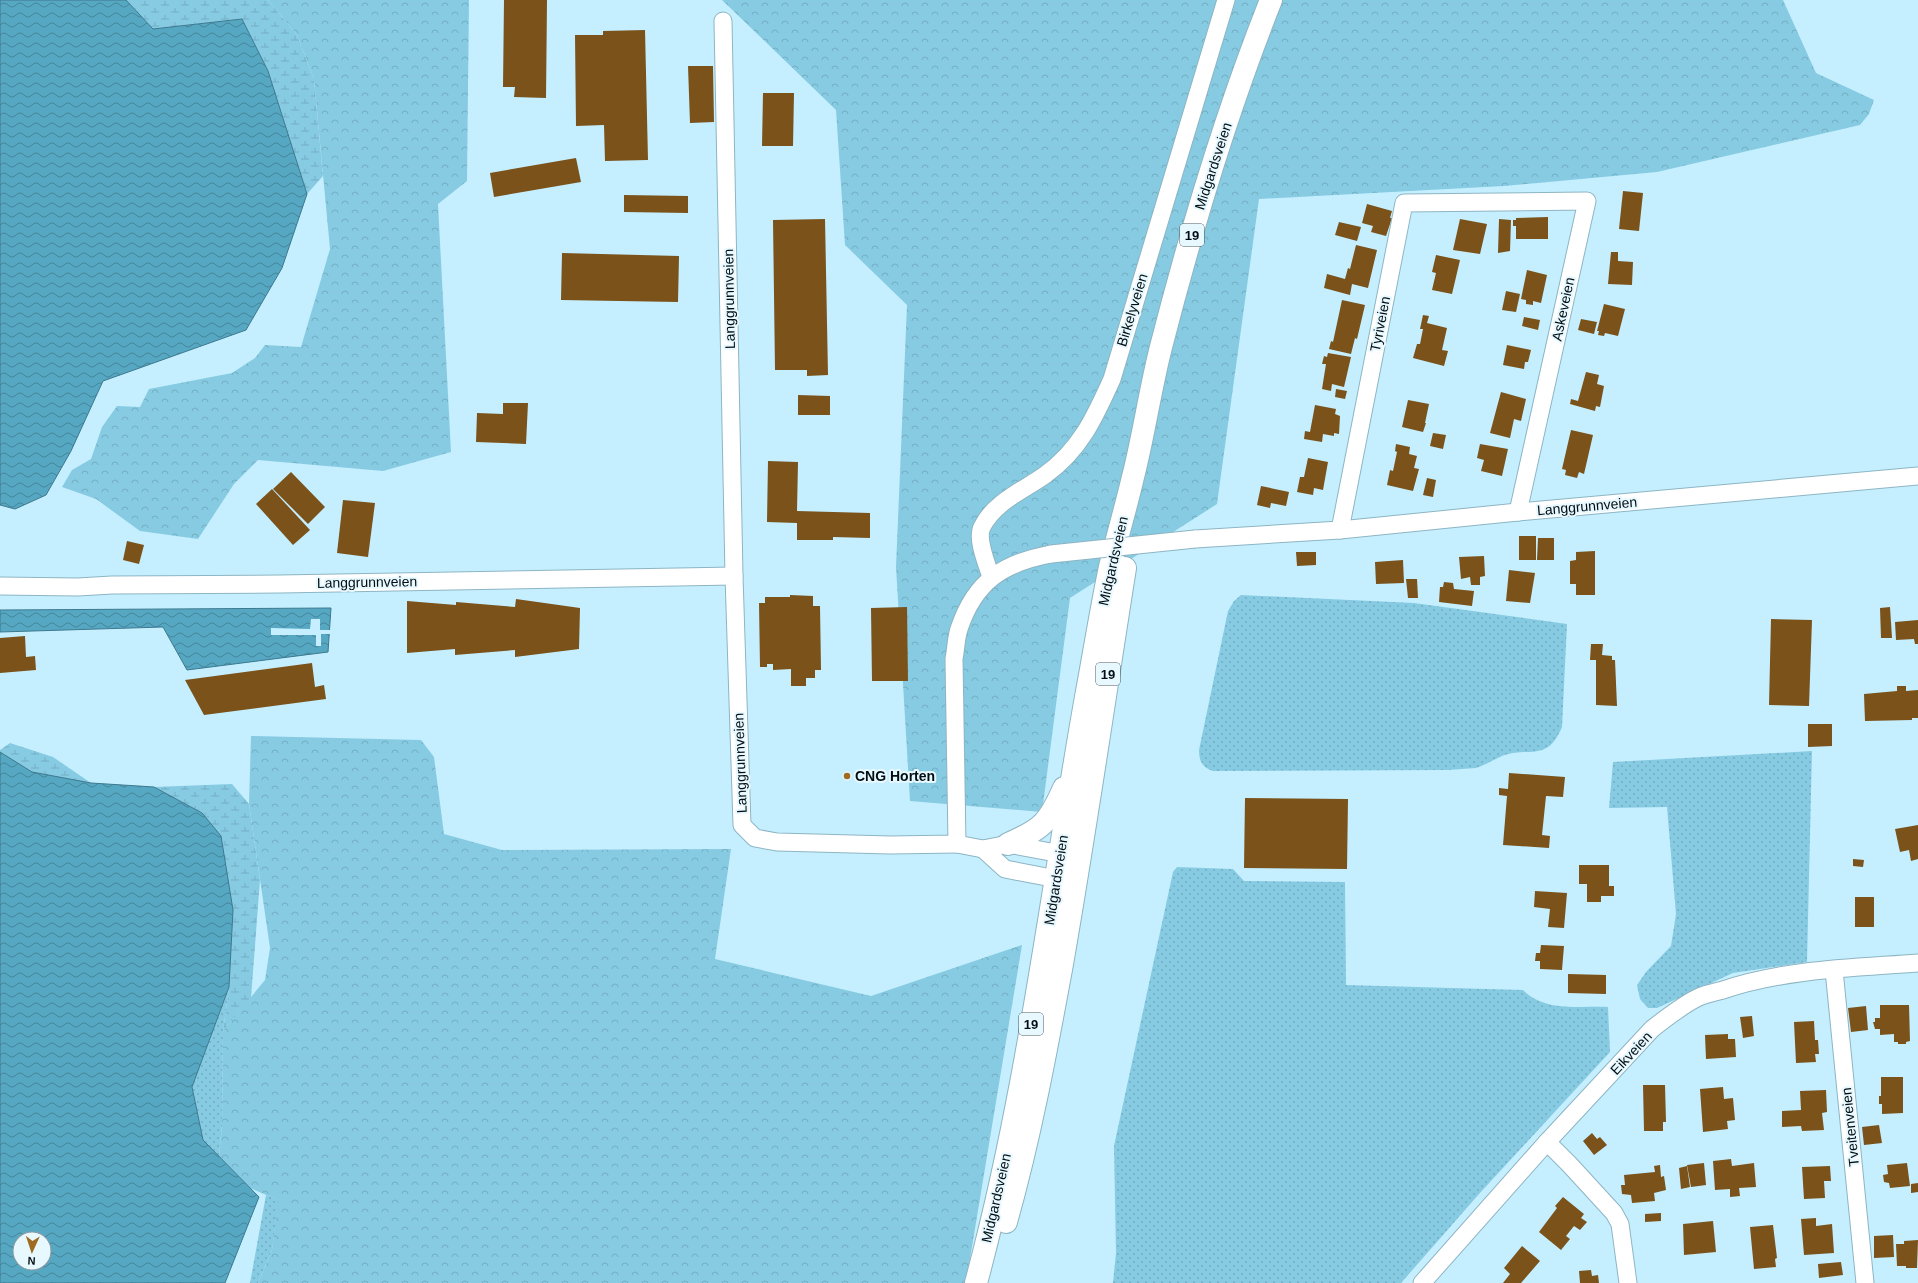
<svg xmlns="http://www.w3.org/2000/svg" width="1918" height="1283" viewBox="0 0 1918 1283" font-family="Arial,sans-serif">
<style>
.grass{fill:url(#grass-dots)}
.forest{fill:url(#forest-crowns)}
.wetland{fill:url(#wetland-marsh)}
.water{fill:url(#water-waves);stroke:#3d798e;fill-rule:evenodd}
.pier{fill:#c5efff}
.building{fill:#7a521a}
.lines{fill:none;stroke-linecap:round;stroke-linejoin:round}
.street-casing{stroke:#8db5c3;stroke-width:19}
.highway-casing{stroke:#8db5c3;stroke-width:24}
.street{stroke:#fff;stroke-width:17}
.highway{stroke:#fff;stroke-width:22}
.street-bridge-casing{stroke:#8db5c3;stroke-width:19;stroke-linecap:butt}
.street-bridge{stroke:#fff;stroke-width:17}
.poi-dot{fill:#9e6b21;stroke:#e7f8fe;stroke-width:1.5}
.labels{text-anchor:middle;stroke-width:4;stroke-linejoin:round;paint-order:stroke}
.shield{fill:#e7f8fe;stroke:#47545a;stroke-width:1}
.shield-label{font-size:13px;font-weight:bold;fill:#020e13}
.street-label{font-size:14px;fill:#020e13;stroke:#e7f8fe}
.poi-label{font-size:14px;font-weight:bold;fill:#020e13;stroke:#e7f8fe;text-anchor:start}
</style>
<defs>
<pattern id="grass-dots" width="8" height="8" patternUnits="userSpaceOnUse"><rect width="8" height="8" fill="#87cbe3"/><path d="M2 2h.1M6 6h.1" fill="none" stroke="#73adc2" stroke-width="1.8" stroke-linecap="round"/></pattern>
<pattern id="forest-crowns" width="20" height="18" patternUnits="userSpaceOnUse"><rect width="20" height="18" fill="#87cbe3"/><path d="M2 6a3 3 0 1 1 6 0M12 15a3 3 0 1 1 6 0" fill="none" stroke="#73adc2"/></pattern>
<pattern id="wetland-marsh" width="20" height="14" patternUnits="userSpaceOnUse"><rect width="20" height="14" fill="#87cbe3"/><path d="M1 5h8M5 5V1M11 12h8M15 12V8" fill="none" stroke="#73adc2"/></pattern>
<pattern id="water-waves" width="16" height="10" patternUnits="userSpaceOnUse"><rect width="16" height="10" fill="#56a7c2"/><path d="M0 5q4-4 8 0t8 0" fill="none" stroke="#45869c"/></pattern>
</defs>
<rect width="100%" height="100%" fill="#c5efff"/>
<g class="grass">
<path d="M1241 595 1414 603 1567 624 1562 727C1547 763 1530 746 1502 756 1493 760 1485 765 1476 768L1448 770 1213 771C1202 767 1199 761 1199 750L1228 611 1234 601Z"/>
<polygon points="1812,751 1807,962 1733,973 1657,1008 1648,1008 1640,999 1637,985 1646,972 1671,946 1676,914 1667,807 1609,808 1613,762"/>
<path d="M1177 867 1233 869 1244 881 1345 882 1346 985 1523 990C1544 1012 1580 1006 1608 1007L1610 1052 1479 1194 1401 1283H1113L1116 1253 1114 1146 1173 872Z"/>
<polygon points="229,987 223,1031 222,1125 219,1156 203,1140 192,1087"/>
<polygon points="266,1195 279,1200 272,1250 258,1283 250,1283"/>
</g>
<g class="forest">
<polygon points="268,0 469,0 467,181 438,204 451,452 383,471 258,460 234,484 198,539 140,531 96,499 62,487 72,470 91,459 102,427 117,406 140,407 149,389 232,373 255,358 265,345 301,347 330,249 314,79 297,35"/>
<polygon points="722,0 1783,0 1816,73 1874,100 1869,114 1860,125 1657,172 1504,186 1259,199 1217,504 1070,598 1042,812 910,801 896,567 907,305 845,245 836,110"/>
<polygon points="251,736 421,740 434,757 444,834 502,850 731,849 715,959 871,996 1022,945 966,1283 258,1283 272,1250 278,1200 250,1188 219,1156 222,1125 223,1031 265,980 270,948 249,804"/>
</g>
<g class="wetland">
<polygon points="126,0 268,0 297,35 314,79 323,176 307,194 268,71 242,19 153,29"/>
<polygon points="10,743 53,757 91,783 0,773 0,750"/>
<polygon points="232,784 249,804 260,880 251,998 223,1031 229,987 202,813 154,787"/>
</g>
<g class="water">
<polygon points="0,0 126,0 153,29 242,19 268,71 307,194 282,268 246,330 103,381 71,451 46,495 15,509 0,505"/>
<polygon points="331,608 328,652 187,670 163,627 0,632 0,610"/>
<path d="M0 752 32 772 91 783 154 787 202 813 221 836 233 910 229 987 192 1087 203 1140 259 1197 225 1283H0ZM20 1239H44V1263H20Z"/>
</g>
<polygon class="pier" points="311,619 320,619 320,630 331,630 331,634 321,634 321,646 316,646 316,635 271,635 271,628 310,629"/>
<g class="building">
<polygon points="504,0 547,0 546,98 514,97 515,87 503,87"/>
<polygon points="645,30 648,160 605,161 604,125 576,126 575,35 603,35 603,31"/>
<polygon points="688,66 713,66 714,122 690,123"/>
<polygon points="763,93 794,93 793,146 762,146"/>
<polygon points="576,158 581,182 494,197 490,173"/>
<polygon points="1623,191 1643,193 1639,231 1619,229"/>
<polygon points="624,195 688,196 688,213 624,212"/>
<polygon points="1367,204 1392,211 1390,218 1392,218 1386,236 1371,232 1373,226 1362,223"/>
<polygon points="1548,217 1548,239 1516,239 1516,226 1513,226 1513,220 1516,220 1516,218"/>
<polygon points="825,219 828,375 807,376 807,370 775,370 773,220"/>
<polygon points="1460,219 1487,224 1480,254 1453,250"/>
<polygon points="1499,219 1511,220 1510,251 1498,253"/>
<polygon points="1339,222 1361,227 1357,241 1335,235"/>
<polygon points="1356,245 1377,250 1368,288 1352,284 1350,295 1324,288 1327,274 1345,279 1348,268 1350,269"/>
<polygon points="1611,252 1618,252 1618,261 1633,262 1632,285 1608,284"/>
<polygon points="562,253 679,256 678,302 561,300"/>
<polygon points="1436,255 1460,260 1452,294 1432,290 1436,273 1432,272"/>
<polygon points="1527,270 1547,275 1541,303 1533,301 1533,305 1526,304 1526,300 1521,299"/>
<polygon points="1506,291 1520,294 1516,312 1502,310"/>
<polygon points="1342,300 1365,305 1357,339 1355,338 1351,354 1329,349 1331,341 1333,342"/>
<polygon points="1604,304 1625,309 1618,336 1605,333 1604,336 1598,335 1599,331 1597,331"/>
<polygon points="1423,315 1429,316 1427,323 1447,328 1442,350 1448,351 1444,366 1413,358 1417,344 1420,344 1423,329 1420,329"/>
<polygon points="1524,317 1540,320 1538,330 1522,326"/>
<polygon points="1581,319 1597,322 1594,334 1578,330"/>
<polygon points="1507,345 1531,350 1528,362 1525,362 1524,369 1503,365"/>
<polygon points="1328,353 1351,357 1344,387 1332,384 1331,391 1322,389 1326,364 1322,364 1324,356 1327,357"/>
<polygon points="1586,372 1599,375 1597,384 1604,386 1600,407 1596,406 1595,411 1570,404 1571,399 1578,401"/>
<polygon points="1336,389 1347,391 1345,399 1335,397"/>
<polygon points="1501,392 1526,399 1521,421 1514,419 1510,438 1490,433"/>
<polygon points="798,395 830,396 830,415 798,415"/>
<polygon points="1408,400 1429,404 1425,423 1426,423 1423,432 1402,427"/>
<polygon points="503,403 528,403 526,444 476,442 477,413 503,414"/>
<polygon points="1315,405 1336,409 1335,414 1340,416 1339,434 1334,433 1334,436 1323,434 1322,442 1304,439 1305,431 1310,432"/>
<polygon points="1571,430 1593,435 1584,474 1579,472 1577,478 1565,475 1566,470 1562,469"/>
<polygon points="1433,433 1446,435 1443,449 1430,446"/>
<polygon points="1396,444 1410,447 1409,454 1417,456 1414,468 1419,469 1413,491 1387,485 1390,470 1393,471 1397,452 1395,451"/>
<polygon points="1480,444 1508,449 1502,476 1481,471 1484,460 1477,458"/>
<polygon points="1308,458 1328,462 1323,490 1314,488 1313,495 1297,492 1300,477 1304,477"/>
<polygon points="768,461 798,462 797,511 870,513 870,538 833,537 833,540 797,540 797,523 767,522"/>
<polygon points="291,472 325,507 308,524 273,489"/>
<polygon points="1427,478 1436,480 1433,497 1423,495"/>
<polygon points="1261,486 1289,492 1286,506 1271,503 1270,508 1257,505"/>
<polygon points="272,489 310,530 293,545 256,504"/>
<polygon points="343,500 375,503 368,557 337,553"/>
<rect x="1519" y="536" width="17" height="24"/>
<polygon points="1538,538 1554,538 1554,560 1537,560"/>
<polygon points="127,541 144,545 139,564 123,560"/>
<polygon points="1595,551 1595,595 1576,595 1576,584 1570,584 1570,561 1576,560 1576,552"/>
<polygon points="1296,552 1316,552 1316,565 1297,566"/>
<polygon points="1484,556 1485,576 1480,577 1480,585 1471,585 1470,577 1461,579 1459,557"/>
<polygon points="1403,560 1404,583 1376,584 1375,562"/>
<polygon points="1509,570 1535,573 1530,603 1506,601"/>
<polygon points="1406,579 1417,579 1418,598 1408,598"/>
<polygon points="1444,582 1453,583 1454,589 1474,591 1472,606 1439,602 1440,587 1443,587"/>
<polygon points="790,595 813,596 813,606 820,606 821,670 815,670 815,678 806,678 806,686 791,686 791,669 773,670 773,664 767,664 767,667 760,667 759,603 765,603 765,597 790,597"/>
<polygon points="516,599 580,608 579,649 515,657 515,650 455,655 455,649 407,653 407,601 456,605 456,602 515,607"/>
<polygon points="907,607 908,681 872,681 871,608"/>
<polygon points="1890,607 1892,638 1881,638 1880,608"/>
<polygon points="1771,619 1812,620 1809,706 1769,705"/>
<polygon points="1918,620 1918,644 1915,644 1914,639 1896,640 1895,622"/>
<polygon points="25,636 26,657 35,656 36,670 0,673 0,638"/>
<polygon points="1591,644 1603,644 1602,655 1612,656 1612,660 1615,660 1617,706 1596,705 1596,660 1590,660"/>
<polygon points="312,663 315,687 324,685 326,699 204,715 185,680"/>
<polygon points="1897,686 1906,686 1906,691 1918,690 1918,718 1912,718 1912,720 1865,721 1864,694 1897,691"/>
<polygon points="1808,724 1832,724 1832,746 1808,747"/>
<polygon points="1509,773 1565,777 1563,797 1546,796 1542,835 1550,836 1549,848 1503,845 1507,796 1499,795 1499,788 1508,789"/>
<polygon points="1245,798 1348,799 1347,869 1244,868"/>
<polygon points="1918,825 1918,859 1911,861 1909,850 1900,852 1895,829"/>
<polygon points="1853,859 1864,860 1863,867 1853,866"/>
<polygon points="1579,865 1609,865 1609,886 1614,886 1614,896 1601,896 1601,902 1587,902 1587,884 1579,884"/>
<polygon points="1535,891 1567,893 1564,928 1548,927 1550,909 1534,907"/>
<rect x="1855" y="897" width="19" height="30"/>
<polygon points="1541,945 1564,946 1562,970 1540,969 1540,961 1535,961 1536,953 1540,953"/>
<polygon points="1568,974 1606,975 1606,994 1568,993"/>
<polygon points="1880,1005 1909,1005 1910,1041 1906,1042 1906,1044 1898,1044 1898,1042 1894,1042 1894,1034 1880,1035 1880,1029 1875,1029 1873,1022 1875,1022 1875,1018 1880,1018"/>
<polygon points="1866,1006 1868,1030 1851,1032 1848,1008"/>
<polygon points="1752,1016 1754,1036 1743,1038 1740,1017"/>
<polygon points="1814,1021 1815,1040 1818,1040 1819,1054 1815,1054 1816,1062 1796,1063 1794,1022"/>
<polygon points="1728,1034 1728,1039 1735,1039 1736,1057 1706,1059 1705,1035"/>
<polygon points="1881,1077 1903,1077 1903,1113 1882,1114 1882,1104 1879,1104 1879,1096 1881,1096"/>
<polygon points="1643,1085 1665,1085 1666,1122 1663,1122 1663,1131 1644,1131"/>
<polygon points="1723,1087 1724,1099 1733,1098 1735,1120 1727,1121 1728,1129 1703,1132 1700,1089"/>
<polygon points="1826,1090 1827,1112 1822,1113 1824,1130 1802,1131 1801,1126 1782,1127 1782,1111 1801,1110 1800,1091"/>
<polygon points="1879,1125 1882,1143 1864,1145 1862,1127"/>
<polygon points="1592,1133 1597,1139 1600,1137 1607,1145 1594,1155 1583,1141"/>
<polygon points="1731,1159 1732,1166 1754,1163 1756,1187 1739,1188 1740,1196 1730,1197 1730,1189 1715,1190 1713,1161"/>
<polygon points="1704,1163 1706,1185 1691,1187 1687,1165"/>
<polygon points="1907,1163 1910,1186 1890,1188 1889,1183 1884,1182 1883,1175 1888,1174 1887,1165"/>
<polygon points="1660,1165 1661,1177 1664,1176 1666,1190 1654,1193 1655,1201 1632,1203 1631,1195 1622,1194 1621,1185 1625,1185 1624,1175 1655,1172 1654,1166"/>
<polygon points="1687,1166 1690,1187 1681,1189 1679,1168"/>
<polygon points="1830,1166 1831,1181 1824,1181 1825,1198 1804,1199 1802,1167"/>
<polygon points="1918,1183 1918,1192 1911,1193 1911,1184"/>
<polygon points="1563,1197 1584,1214 1581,1218 1587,1222 1580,1230 1574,1226 1566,1236 1570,1239 1561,1250 1539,1232 1557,1208 1555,1206"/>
<polygon points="1661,1213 1661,1221 1645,1222 1645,1214"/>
<polygon points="1816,1218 1816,1226 1832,1224 1834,1253 1804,1255 1801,1219"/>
<polygon points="1713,1221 1716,1252 1684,1255 1683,1224"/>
<polygon points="1773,1225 1777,1258 1775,1259 1776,1267 1754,1269 1750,1227"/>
<polygon points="1893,1235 1894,1257 1874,1258 1874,1236"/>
<polygon points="1918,1240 1917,1268 1906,1268 1906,1266 1897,1266 1896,1244 1904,1244 1904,1241"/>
<polygon points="1522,1246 1540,1261 1521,1283 1503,1283 1510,1274 1504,1268"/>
<polygon points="1841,1262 1843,1275 1819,1278 1818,1264"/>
<polygon points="1591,1270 1592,1276 1598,1275 1599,1283 1580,1283 1579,1271"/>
</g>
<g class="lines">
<defs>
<g id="street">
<path d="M723 21 734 576 742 825 755 838 777 842 890 845 957 844 954 659C956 649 956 638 959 629 975 581 1003 563 1051 554"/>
<polyline points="1340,530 1404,203 1587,201 1518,512"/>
<polyline points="1195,539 1340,530 1518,512 1918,476"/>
<path d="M991 577C987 564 976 539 982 527 994 502 1024 490 1045 475 1080 450 1095 417 1112 379L1226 0"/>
<polyline points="0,586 78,587 112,585 280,584 734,576"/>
<polyline points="957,844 983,849 1008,844 1061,854 1069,862"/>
<polyline points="983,849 1005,869 1057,879 1067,875"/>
<polyline points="1834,970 1865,1283"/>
<polyline points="1547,1142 1570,1165 1614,1213 1620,1224 1628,1283"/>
<path d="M1422 1283 1547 1142 1652 1029C1666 1018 1681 1006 1697 998 1705 994 1715 992 1723 990 1785 969 1853 968 1918 963"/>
</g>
<g id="highway">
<path d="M1008 844C1043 829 1049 822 1064 788"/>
<path d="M1006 1222C1030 1137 1046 1051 1062 964 1085 832 1104 700 1125 568"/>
<path d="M976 1283C1028 1091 1051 893 1086 697 1094 654 1101 610 1110 567 1117 537 1126 507 1133 477 1144 434 1150 390 1161 347 1191 230 1226 113 1271 0"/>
</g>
</defs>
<use href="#street" class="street-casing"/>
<use href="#highway" class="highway-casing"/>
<use href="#street" class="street"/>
<use href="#highway" class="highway"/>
<defs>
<polyline id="street-bridge" points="1051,554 1195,539"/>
</defs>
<use href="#street-bridge" class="street-bridge-casing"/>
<use href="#street-bridge" class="street-bridge"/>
</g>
<circle class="poi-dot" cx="847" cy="776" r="4"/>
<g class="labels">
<g class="shield">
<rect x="1180" y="224" width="24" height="22" rx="3"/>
<rect x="1096" y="663" width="24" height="22" rx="3"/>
<rect x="1019" y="1013" width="24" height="22" rx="3"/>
</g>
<g class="shield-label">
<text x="1192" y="240">19</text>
<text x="1108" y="679">19</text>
<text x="1031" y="1029">19</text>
</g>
<g class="street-label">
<text transform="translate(1213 166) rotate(-72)" y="5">Midgardsveien</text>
<text transform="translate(729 299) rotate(-91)" y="5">Langgrunnveien</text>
<text transform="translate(1563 309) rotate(-78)" y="5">Askeveien</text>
<text transform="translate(1132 310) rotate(-73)" y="5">Birkelyveien</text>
<text transform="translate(1380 324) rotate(-79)" y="5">Tyriveien</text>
<text transform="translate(1587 506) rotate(-5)" y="5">Langgrunnveien</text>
<text transform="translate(1113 561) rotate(-77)" y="5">Midgardsveien</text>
<text transform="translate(367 582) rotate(-1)" y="5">Langgrunnveien</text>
<text transform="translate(740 763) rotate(-92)" y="5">Langgrunnveien</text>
<text transform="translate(1056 880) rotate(-81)" y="5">Midgardsveien</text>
<text transform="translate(1631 1053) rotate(-47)" y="5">Eikveien</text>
<text transform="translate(1850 1127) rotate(-96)" y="5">Tveitenveien</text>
<text transform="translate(996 1198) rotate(-77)" y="5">Midgardsveien</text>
</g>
<g class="poi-label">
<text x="855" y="781">CNG Horten</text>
</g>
</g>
<g transform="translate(32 1251) rotate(183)"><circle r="19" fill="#e7f8fe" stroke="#8b9aa0"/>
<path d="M0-3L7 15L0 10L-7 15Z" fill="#9e6b21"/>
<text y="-6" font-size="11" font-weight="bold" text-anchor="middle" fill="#020e13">N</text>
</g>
</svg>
